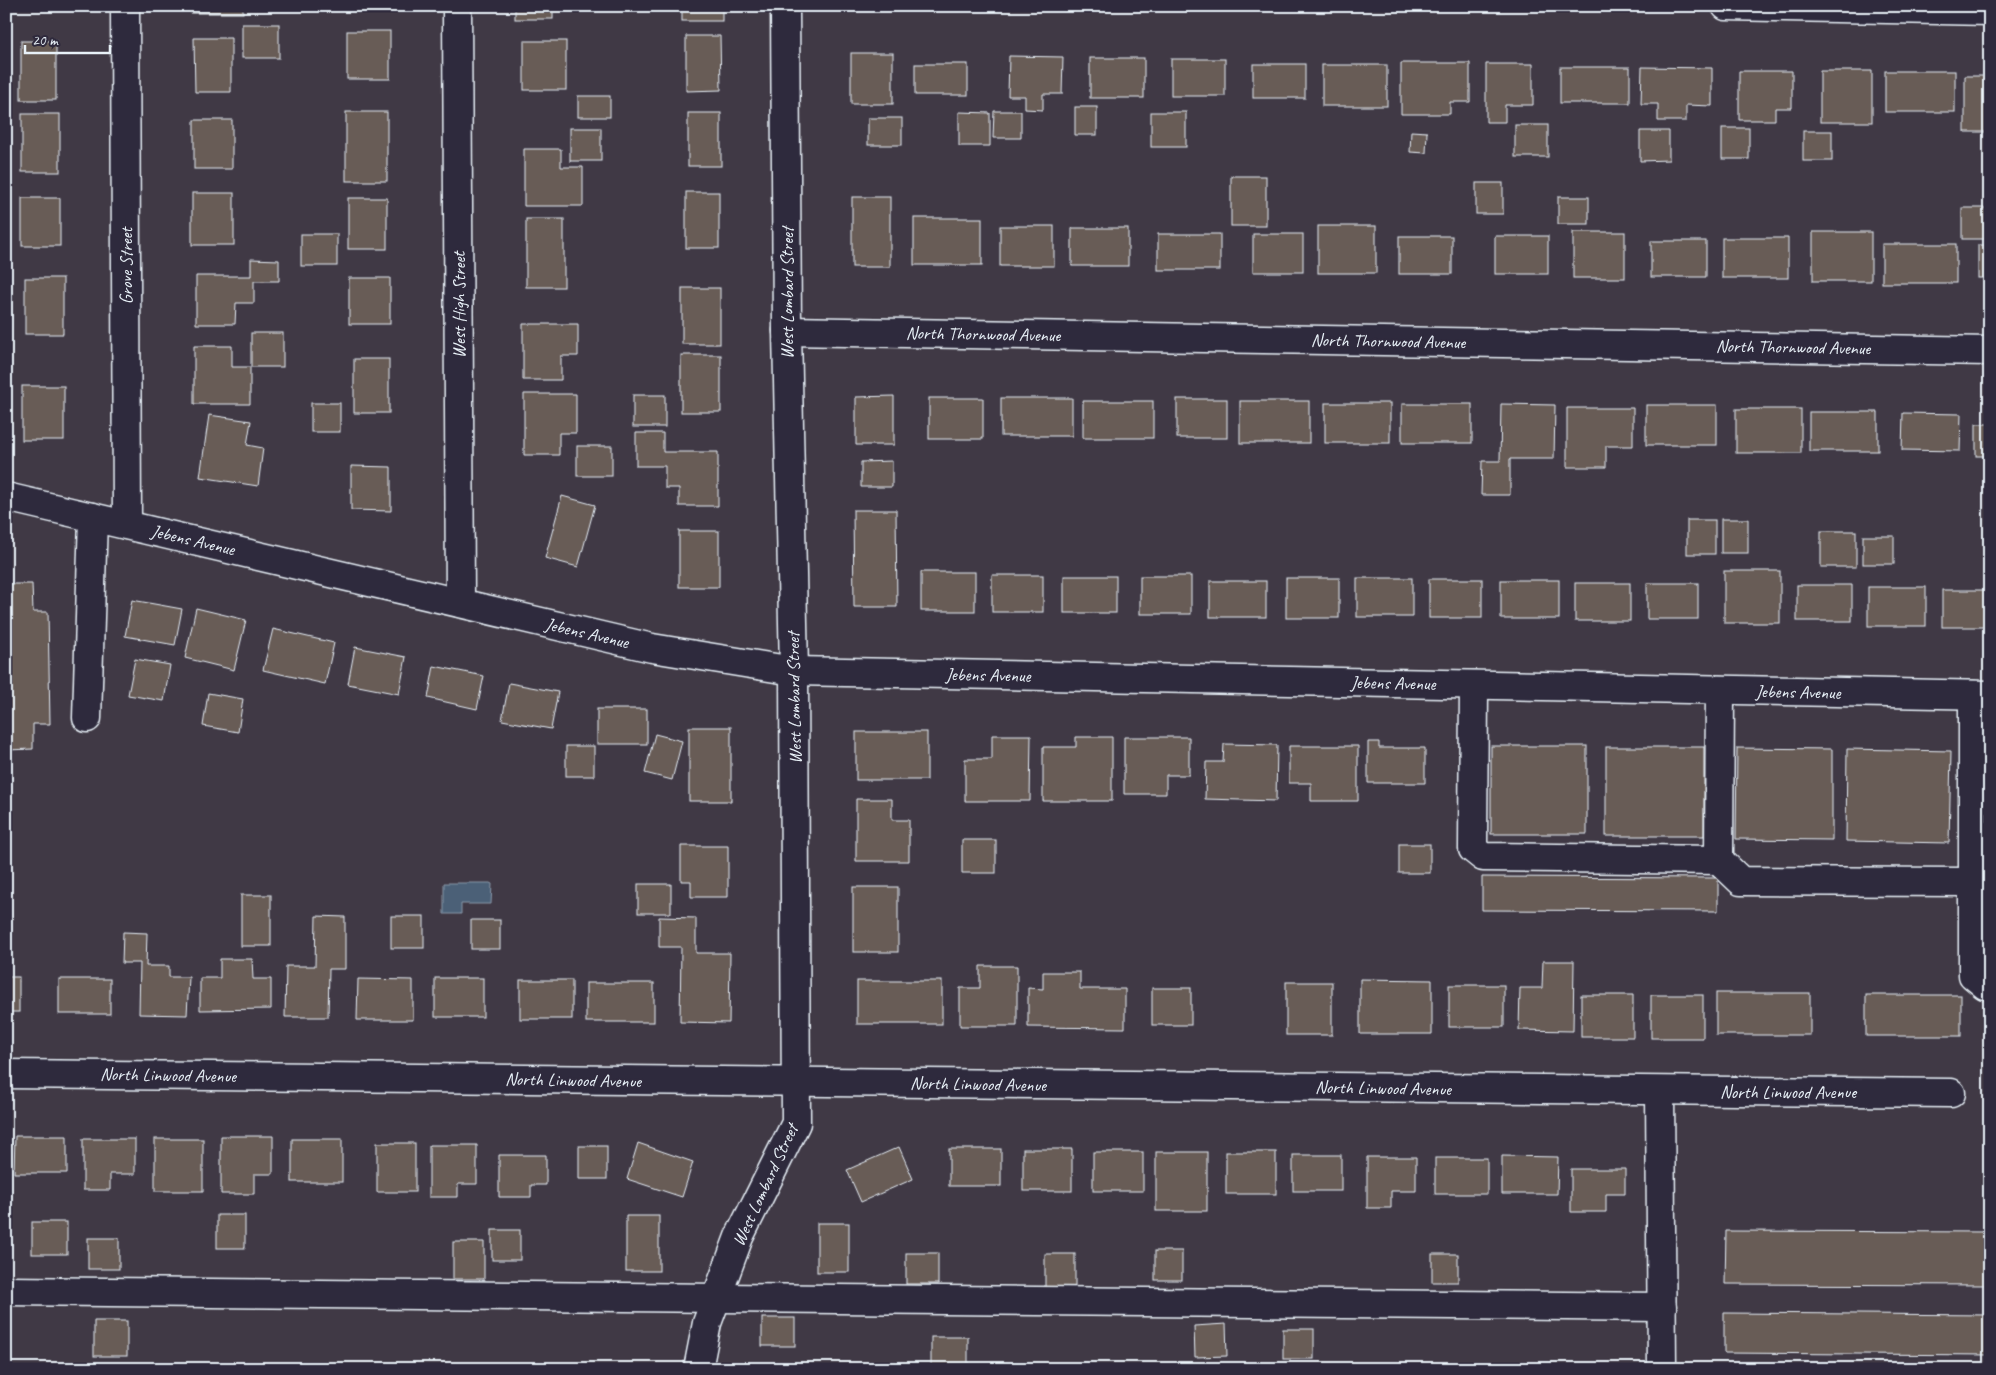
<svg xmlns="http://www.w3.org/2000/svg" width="1996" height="1375" viewBox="0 0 1996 1375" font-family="Caveat,sans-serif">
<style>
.water{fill:#4c6077;stroke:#8a9aab}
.building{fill:#685b57;stroke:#e8f1f8}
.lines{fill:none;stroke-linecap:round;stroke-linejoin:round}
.minor-casing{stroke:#e8f1f8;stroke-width:31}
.minor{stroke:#2f2a3d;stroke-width:28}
.labels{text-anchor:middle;stroke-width:4.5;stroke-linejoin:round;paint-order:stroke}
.street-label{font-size:18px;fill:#e8f1f8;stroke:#2f2a3d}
</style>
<rect width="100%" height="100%" fill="#403945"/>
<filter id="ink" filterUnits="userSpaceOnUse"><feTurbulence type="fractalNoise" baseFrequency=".02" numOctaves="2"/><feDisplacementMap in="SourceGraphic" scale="10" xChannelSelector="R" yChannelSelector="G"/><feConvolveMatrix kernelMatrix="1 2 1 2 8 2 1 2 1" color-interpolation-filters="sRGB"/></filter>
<g filter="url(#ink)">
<polygon class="water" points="444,883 490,883 492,884 491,904 461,904 461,914 444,914"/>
<g class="building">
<rect x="191" y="6" width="52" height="7"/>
<rect x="515" y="6" width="38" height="13"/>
<rect x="682" y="6" width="40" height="15"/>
<rect x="242" y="24" width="37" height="34"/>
<rect x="347" y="31" width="43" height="48"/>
<polygon points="686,36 720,36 721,90 686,91"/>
<polygon points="194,38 231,38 231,92 195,92"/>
<rect x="21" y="41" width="35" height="59"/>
<rect x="524" y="41" width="42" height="49"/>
<rect x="851" y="53" width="42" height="51"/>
<polygon points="1009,56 1063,57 1062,94 1043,94 1043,110 1025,109 1025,96 1008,96"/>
<rect x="1090" y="58" width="54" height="40"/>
<rect x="1171" y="59" width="54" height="37"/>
<polygon points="1401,63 1470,63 1470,102 1450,102 1450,114 1401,114"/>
<rect x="915" y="64" width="53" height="31"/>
<rect x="1253" y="64" width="52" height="34"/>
<polygon points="1486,64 1533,64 1533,105 1505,105 1505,122 1486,122"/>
<rect x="1322" y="65" width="65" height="41"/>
<rect x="1560" y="67" width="70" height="36"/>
<polygon points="1642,67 1712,68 1712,106 1686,105 1686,121 1658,121 1658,104 1641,104"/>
<polygon points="1739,71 1792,71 1792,108 1775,108 1775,120 1739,120"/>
<rect x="1820" y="71" width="52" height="51"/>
<rect x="1885" y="71" width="70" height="41"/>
<polygon points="1965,76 1990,76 1989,132 1965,132"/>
<rect x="578" y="96" width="32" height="21"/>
<rect x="1075" y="107" width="22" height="28"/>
<polygon points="994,111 1021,111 1021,138 993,138"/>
<rect x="346" y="112" width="41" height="69"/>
<polygon points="959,112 990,113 990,146 959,146"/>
<rect x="1151" y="112" width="35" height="35"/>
<rect x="688" y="113" width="33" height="53"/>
<rect x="22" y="114" width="38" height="58"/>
<rect x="868" y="118" width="34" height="27"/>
<rect x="194" y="120" width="38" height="49"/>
<rect x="1515" y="125" width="33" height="32"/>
<rect x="570" y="128" width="31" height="33"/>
<rect x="1722" y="128" width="27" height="31"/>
<polygon points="1411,131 1427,132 1426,153 1410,152"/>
<polygon points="1640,131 1669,131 1669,160 1640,161"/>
<rect x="1803" y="131" width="29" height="30"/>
<polygon points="524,149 561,149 561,167 583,167 583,206 524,206"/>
<rect x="1231" y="176" width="35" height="50"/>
<rect x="1476" y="183" width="27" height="31"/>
<rect x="686" y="192" width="33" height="56"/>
<rect x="192" y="193" width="42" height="52"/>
<rect x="852" y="197" width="38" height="70"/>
<rect x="1558" y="197" width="31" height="27"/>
<rect x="22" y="198" width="38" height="48"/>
<rect x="348" y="198" width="39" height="51"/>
<rect x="1962" y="208" width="28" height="31"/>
<rect x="914" y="218" width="68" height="47"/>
<rect x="526" y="219" width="38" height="68"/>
<rect x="1000" y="226" width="54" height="40"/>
<rect x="1318" y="226" width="58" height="47"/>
<rect x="1072" y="228" width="56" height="38"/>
<rect x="1573" y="232" width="52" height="46"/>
<rect x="1813" y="232" width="58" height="49"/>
<rect x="301" y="234" width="36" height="32"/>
<rect x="1158" y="234" width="62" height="36"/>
<rect x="1253" y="234" width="50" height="38"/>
<rect x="1399" y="236" width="53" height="38"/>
<rect x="1495" y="236" width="53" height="38"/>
<rect x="1722" y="238" width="66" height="40"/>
<rect x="1651" y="241" width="55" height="36"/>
<rect x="1882" y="244" width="74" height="39"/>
<rect x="1978" y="245" width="12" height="33"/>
<polygon points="251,259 279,260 279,281 254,281 254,303 236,303 235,324 196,324 196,276 251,276"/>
<rect x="25" y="278" width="38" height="56"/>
<rect x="349" y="278" width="41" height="46"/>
<rect x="682" y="288" width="38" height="56"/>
<polygon points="523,324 578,324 578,356 561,356 561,380 523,380"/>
<rect x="251" y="333" width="32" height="34"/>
<polygon points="194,346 232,346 232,367 250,367 250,404 194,404"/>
<rect x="681" y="355" width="40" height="57"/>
<rect x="354" y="359" width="35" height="54"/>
<rect x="22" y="386" width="42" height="54"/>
<polygon points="524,394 576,394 576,433 559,433 559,455 524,455"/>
<rect x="633" y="395" width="32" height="32"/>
<polygon points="894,396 894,445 856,445 856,397"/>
<rect x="929" y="398" width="54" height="41"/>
<rect x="1001" y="398" width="71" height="38"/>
<rect x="1177" y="399" width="50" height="39"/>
<rect x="1083" y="401" width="70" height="37"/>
<rect x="1240" y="401" width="69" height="42"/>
<rect x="311" y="403" width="29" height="29"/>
<rect x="1325" y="403" width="65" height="40"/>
<rect x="1402" y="404" width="70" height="39"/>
<polygon points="1501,404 1555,405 1554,459 1510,459 1510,495 1481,495 1482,461 1500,461"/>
<rect x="1646" y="405" width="71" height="40"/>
<polygon points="1567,408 1633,408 1633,446 1606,446 1606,467 1567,467"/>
<rect x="1736" y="409" width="65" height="44"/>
<rect x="1809" y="412" width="69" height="39"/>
<polygon points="1903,413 1961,414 1960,451 1902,450"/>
<polygon points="209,415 251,421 247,445 263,448 258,486 200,477"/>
<rect x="1976" y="424" width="14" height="32"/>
<polygon points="636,433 663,433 663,452 718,452 718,506 679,506 679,488 665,488 665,466 636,466"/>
<rect x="577" y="446" width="35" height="30"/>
<polygon points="892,461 892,487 861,487 861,462"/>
<polygon points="351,466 391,467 391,511 351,510"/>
<polygon points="562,496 595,505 578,567 545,558"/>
<polygon points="853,510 896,510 897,607 854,607"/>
<rect x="1721" y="519" width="27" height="34"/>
<rect x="1687" y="520" width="28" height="34"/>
<rect x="679" y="531" width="40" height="56"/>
<rect x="1821" y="531" width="35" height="36"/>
<rect x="1863" y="536" width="31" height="28"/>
<rect x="1724" y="571" width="56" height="52"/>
<rect x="921" y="572" width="54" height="39"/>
<rect x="992" y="575" width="51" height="37"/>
<rect x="1064" y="576" width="52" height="37"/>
<rect x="1140" y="576" width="51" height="38"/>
<rect x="1286" y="578" width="53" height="40"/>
<rect x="1357" y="578" width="55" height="39"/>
<rect x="1429" y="579" width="53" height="39"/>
<rect x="1501" y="580" width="58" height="39"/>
<rect x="1210" y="581" width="56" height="36"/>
<rect x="1575" y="583" width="55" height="38"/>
<rect x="1647" y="583" width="51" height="36"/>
<polygon points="6,584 32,584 33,612 48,612 50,724 33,724 33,749 6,750"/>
<rect x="1797" y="585" width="55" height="36"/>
<rect x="1868" y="587" width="58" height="39"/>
<rect x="1942" y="590" width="48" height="37"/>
<polygon points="132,600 182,609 175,645 125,636"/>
<polygon points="196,608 246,620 234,670 185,658"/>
<polygon points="273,629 334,643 325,684 263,670"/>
<polygon points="355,647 406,657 399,694 348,684"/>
<polygon points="135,659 170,665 164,701 128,695"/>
<polygon points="434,666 484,676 477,709 428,698"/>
<polygon points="509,683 558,692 551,729 502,720"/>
<polygon points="208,693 243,699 238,732 203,726"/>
<rect x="597" y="709" width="50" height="35"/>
<rect x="689" y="727" width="42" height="74"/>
<rect x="856" y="732" width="71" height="48"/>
<polygon points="655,734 682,741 672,780 645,773"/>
<polygon points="992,735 1031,735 1030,801 965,801 965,759 992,759"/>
<polygon points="1076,737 1112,737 1112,801 1043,801 1043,747 1076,747"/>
<polygon points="1124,737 1189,737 1189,775 1166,775 1166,794 1124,794"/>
<polygon points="1368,742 1379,742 1379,748 1425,748 1425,783 1368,783"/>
<polygon points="1224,744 1277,745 1276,801 1205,799 1206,762 1223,762"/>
<rect x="566" y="746" width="28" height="30"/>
<polygon points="1289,746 1358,746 1358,801 1311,801 1311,783 1289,783"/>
<rect x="1491" y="746" width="96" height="88"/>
<rect x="1606" y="747" width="98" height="89"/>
<polygon points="1737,748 1832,749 1832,840 1736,839"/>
<polygon points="1847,749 1951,751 1949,843 1846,841"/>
<polygon points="856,799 892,799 892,820 909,820 909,861 856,861"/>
<rect x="962" y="840" width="34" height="33"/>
<rect x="1399" y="844" width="31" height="29"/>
<polygon points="681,846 728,846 728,897 691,897 691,881 681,881"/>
<polygon points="1482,877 1718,878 1718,911 1482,910"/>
<rect x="638" y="884" width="33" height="29"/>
<rect x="853" y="887" width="45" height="65"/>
<rect x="241" y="895" width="30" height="51"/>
<polygon points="316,916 345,917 345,969 329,969 328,1017 285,1017 286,966 315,966"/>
<rect x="391" y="916" width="33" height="32"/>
<polygon points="659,917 696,918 696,953 730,953 729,1023 680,1022 681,947 659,947"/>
<rect x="471" y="920" width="29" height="29"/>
<polygon points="123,932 147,933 146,966 169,966 169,977 189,977 187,1015 139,1014 140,963 122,963"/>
<polygon points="220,959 252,959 253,979 271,979 271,1009 200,1010 200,978 220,978"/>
<polygon points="1543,961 1574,961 1573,1031 1519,1030 1520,988 1542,988"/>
<polygon points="980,966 1017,966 1017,1026 960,1026 960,988 980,988"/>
<polygon points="1043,972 1080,972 1080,989 1125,989 1125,1028 1028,1027 1028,988 1043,989"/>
<rect x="6" y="977" width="13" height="35"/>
<rect x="435" y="978" width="48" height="39"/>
<rect x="59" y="979" width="51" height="35"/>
<polygon points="358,979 413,980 413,1020 357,1020"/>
<polygon points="1360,979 1432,980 1432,1034 1360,1034"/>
<rect x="520" y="980" width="52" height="39"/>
<rect x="857" y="981" width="85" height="43"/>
<rect x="1286" y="982" width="46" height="53"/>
<rect x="586" y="983" width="68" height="39"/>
<rect x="1449" y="985" width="55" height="42"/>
<rect x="1152" y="988" width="39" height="37"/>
<rect x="1716" y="993" width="94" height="42"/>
<rect x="1581" y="995" width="52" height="42"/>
<rect x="1651" y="995" width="52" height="43"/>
<rect x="1866" y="995" width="95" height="41"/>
<polygon points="15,1136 67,1136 67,1173 14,1173"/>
<polygon points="221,1136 273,1136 273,1174 254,1174 254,1194 221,1194"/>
<polygon points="83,1139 135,1139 135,1174 110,1174 110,1190 83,1190"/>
<rect x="155" y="1139" width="48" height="52"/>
<rect x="292" y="1139" width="50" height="43"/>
<rect x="377" y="1143" width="38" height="49"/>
<polygon points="638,1143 693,1162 682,1197 627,1179"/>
<polygon points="429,1145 477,1145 477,1184 458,1184 458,1197 429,1197"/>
<rect x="579" y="1146" width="28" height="33"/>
<polygon points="899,1147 913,1179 861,1202 847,1170"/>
<rect x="949" y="1149" width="52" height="37"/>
<rect x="1023" y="1149" width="49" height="42"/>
<rect x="1093" y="1152" width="50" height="39"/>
<rect x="1156" y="1152" width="51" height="59"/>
<rect x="1226" y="1152" width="50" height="42"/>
<polygon points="499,1155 546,1155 546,1185 531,1185 531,1197 499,1197"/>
<rect x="1293" y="1155" width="48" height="36"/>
<polygon points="1502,1156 1558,1157 1557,1194 1502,1194"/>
<polygon points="1367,1157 1416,1157 1416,1191 1391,1191 1391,1208 1367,1208"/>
<rect x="1435" y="1158" width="52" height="36"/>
<polygon points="1571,1169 1625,1169 1625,1194 1606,1194 1606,1212 1571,1212"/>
<rect x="217" y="1215" width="28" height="33"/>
<rect x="626" y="1216" width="33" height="55"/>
<rect x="32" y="1222" width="35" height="32"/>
<rect x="817" y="1223" width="32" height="49"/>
<rect x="492" y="1230" width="28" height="30"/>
<polygon points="1726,1231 1990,1232 1990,1285 1725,1284"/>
<rect x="88" y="1238" width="31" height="31"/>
<rect x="453" y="1242" width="31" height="37"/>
<rect x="1155" y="1251" width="27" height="29"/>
<rect x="906" y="1253" width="32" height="31"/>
<rect x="1045" y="1254" width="30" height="34"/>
<rect x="1432" y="1254" width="26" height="28"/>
<polygon points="1724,1313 1990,1315 1990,1355 1724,1353"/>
<rect x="762" y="1318" width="33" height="28"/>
<rect x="94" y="1321" width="33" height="35"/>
<polygon points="1226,1324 1227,1356 1195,1357 1194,1326"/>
<rect x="1283" y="1329" width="31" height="30"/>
<rect x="931" y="1337" width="37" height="32"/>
</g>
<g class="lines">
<defs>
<g id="minor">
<polyline points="125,6 127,525"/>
<polyline points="457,6 460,603"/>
<polyline points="1726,6 1990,11"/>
<polyline points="787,331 1990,351"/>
<polyline points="6,497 652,648 794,671 1990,695"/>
<polyline points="1474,685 1473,849 1483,857 1719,860 1720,690"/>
<polyline points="1973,695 1973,975 1985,985 1990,985"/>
<polyline points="87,718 93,517"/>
<polyline points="1719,860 1741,881 1973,882"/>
<polyline points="6,1074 1951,1093"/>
<polyline points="1660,1091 1662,1369"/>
<polyline points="6,1291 1662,1307"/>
<polyline points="698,1369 707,1323 739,1237 796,1123 794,671 787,331 785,6"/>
</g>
</defs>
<use href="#minor" class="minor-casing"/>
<use href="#minor" class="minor"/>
</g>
</g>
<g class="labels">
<g class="street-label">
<text transform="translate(126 266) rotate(-90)" y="6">Grove Street</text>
<text transform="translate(787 293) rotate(-90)" y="6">West Lombard Street</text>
<text transform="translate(459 305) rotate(-90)" y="6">West High Street</text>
<text transform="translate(983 334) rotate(1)" y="6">North Thornwood Avenue</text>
<text transform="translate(1388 341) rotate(1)" y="6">North Thornwood Avenue</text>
<text transform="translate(1793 347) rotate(1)" y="6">North Thornwood Avenue</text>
<text transform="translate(193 540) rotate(13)" y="6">Jebens Avenue</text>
<text transform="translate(587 633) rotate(13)" y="6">Jebens Avenue</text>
<text transform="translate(988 675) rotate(1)" y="6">Jebens Avenue</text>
<text transform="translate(1393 683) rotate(1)" y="6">Jebens Avenue</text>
<text transform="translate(1798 692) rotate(1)" y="6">Jebens Avenue</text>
<text transform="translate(794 698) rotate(-91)" y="6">West Lombard Street</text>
<text transform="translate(168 1075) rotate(1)" y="6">North Linwood Avenue</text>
<text transform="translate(573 1080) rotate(1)" y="6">North Linwood Avenue</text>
<text transform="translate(978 1084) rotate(1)" y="6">North Linwood Avenue</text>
<text transform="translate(1383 1088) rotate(1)" y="6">North Linwood Avenue</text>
<text x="1788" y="1098">North Linwood Avenue</text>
<text transform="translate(765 1185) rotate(-65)" y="6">West Lombard Street</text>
</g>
</g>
<rect width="1996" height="1375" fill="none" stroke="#2f2a3d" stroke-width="25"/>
<rect x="12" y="12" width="1971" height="1350" fill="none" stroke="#e8f1f8" stroke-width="2" filter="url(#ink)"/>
<path d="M25 45v8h85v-8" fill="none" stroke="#e8f1f8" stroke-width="2.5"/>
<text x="32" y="45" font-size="15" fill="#e8f1f8" stroke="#2f2a3d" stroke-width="4" paint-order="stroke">20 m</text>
</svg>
